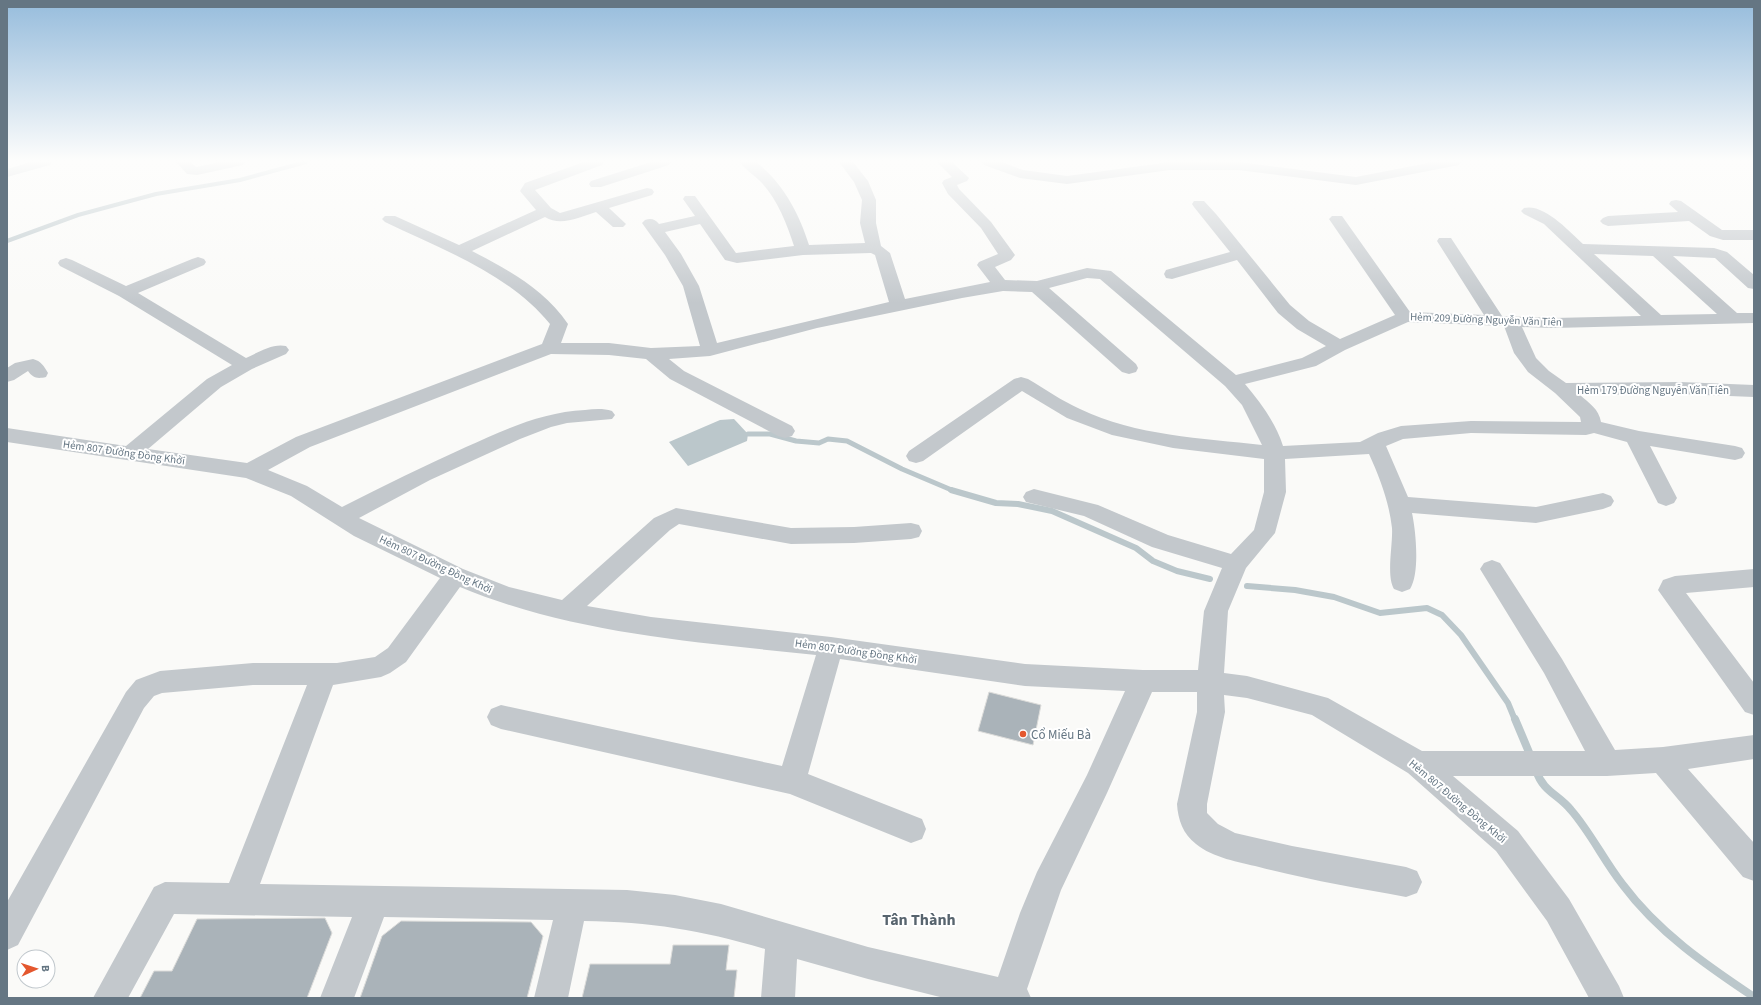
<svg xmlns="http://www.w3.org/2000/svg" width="1761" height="1005" viewBox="0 0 1761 1005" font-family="'Source Sans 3',sans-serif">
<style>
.water{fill:#bbc7cb}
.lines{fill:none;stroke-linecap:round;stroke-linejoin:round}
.stream-far3{stroke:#bbc7cb;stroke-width:4}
.stream-far2{stroke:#bbc7cb;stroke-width:5}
.stream-far1{stroke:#bbc7cb;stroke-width:6}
.stream{stroke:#bbc7cb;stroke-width:8}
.building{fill:#aab3b9;stroke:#dcdcda}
.minor{fill:#c3c8cc;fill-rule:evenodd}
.poi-dot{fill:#e4572e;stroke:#fff;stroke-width:1.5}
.labels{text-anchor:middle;stroke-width:4;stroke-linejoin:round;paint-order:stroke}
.street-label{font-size:11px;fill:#657683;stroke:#fff}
.near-poi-label{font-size:13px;fill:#657683;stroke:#fff;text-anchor:start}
.near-quarter-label{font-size:16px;font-weight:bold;fill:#57646e;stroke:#fff}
</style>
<rect width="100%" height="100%" fill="#fafaf8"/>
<polygon class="water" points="734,419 748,434 747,441 688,466 669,442 720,420"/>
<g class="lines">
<polyline class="stream-far3" points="7,241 78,215 156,194 240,180 306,162"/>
<polyline class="stream-far2" points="748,434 770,434 796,441 819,443 828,439 847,441 902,469 954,491"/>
<g class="stream-far1">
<polyline points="951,490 996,503 1018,504 1052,511 1136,548 1153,561 1177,571 1210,579"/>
<polyline points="1247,586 1295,590 1334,597 1380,613 1427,608 1442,615 1461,635 1508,703 1515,720"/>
</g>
<g class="stream">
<polyline points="1515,719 1531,757"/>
<path d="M1536 770C1543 792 1558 794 1571 810 1591 833 1604 861 1623 885 1658 932 1706 965 1754 997"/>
</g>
</g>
<g class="building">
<polygon points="989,692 1041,705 1033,745 978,731"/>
<polygon points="325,918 332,933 307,998 140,998 154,971 172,971 197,919"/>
<polygon points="401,921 531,922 543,936 527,998 360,998 382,936"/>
<polygon points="673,945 729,945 726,970 737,970 734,998 582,998 590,964 670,964"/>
</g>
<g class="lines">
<g class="minor">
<polygon points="31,162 52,162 50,165 7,177 7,169"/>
<polygon points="176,162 191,162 196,167 220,162 245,162 243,165 197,175 187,174"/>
<path d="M584 162H604L602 165 535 190 551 208 560 213 647 188 652 189 654 192 652 195 609 208 626 224 623 227H613L596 212C579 217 561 227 545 217L472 251C508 270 544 289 568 324L561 343H609L651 348 700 346 683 286 665 255 642 223 645 220C651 218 655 219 659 224L695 216 683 199 685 196H695L736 253 794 246C787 224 778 201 762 183 756 176 745 170 740 162H756C783 183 799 213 809 245L865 243 860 223 862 200 854 182 839 162H853L868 181 876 200V223L881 246 890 253 905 299 990 282 977 265 979 262 998 254 981 228 948 194 942 183 944 180 952 177 937 162H952L969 178 967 181 957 185 959 189 991 222 1015 255 1011 260 995 267 1005 280 1037 281 1087 268 1111 271 1236 375 1302 358 1326 346 1297 329 1278 313 1237 260 1172 279 1166 278 1164 274 1166 270 1230 252 1194 207 1192 204 1194 201H1204L1216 214 1290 305 1309 321 1340 339 1395 315 1329 219 1332 216H1342L1410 312 1484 315 1437 241 1439 238H1451L1502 316 1554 318 1641 316 1544 224 1524 214 1521 211 1524 208C1544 203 1570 232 1583 244L1714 248 1727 252 1754 275V289L1748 288 1715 258 1673 256 1737 313H1754V323L1554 328 1522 327 1536 358 1549 371 1566 383 1680 382 1754 385V397L1680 394 1580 395C1589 403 1599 409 1601 422L1639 431 1735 446 1742 448 1745 453 1742 458 1735 460 1650 446 1677 498 1674 503 1666 506 1658 503 1627 442 1594 433 1586 435 1471 433 1403 439 1386 446 1408 497 1536 507 1603 493 1611 496 1614 501 1611 506 1603 509 1536 523 1412 513C1416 532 1420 573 1410 589L1402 592 1394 589C1386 576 1393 545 1392 528 1389 502 1380 478 1369 454L1285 459 1286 492 1275 533 1246 568 1228 611 1224 673 1247 676 1328 698 1422 751H1585L1544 673 1480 569 1484 563 1492 560 1500 563 1562 659 1615 750 1663 747 1754 735V759L1688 769 1754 843V881L1743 877 1656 773 1607 776H1453L1518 831 1569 899 1619 986 1624 998H1589L1547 921 1496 851 1408 773 1312 715 1247 698 1224 695 1225 712 1207 804V813L1218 824 1235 833 1292 846 1406 867 1417 871 1422 882 1417 893 1406 897C1357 888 1308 880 1259 867 1239 862 1213 858 1196 844 1183 834 1178 820 1177 804L1197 712V692H1152L1107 793 1061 890 1027 989 1031 998H944L868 979 797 959 795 998H761L765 949C701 930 651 922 584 921L568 998H534L553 920 384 917 354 998H320L352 917 174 914 128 998H93L154 887 165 882 229 883 307 685H253L162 693 154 696 144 708 18 945 7 950V902L126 692 136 680 160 671 253 663H337L375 657 388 648 440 578 354 536 291 496 246 478 7 442V428L126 446 207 379 232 365 119 296 60 266 58 263 60 260 66 258 72 260 126 286 192 259 198 257 204 259 206 262 204 265 138 293 246 358C259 352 273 343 286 346L289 350 286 354 252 369 221 387 148 449 247 463 296 437 542 344 550 324C508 273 443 250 385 222L382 219 385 216H395L459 245 536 210 520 191 525 183ZM700 224 725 260 737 263 803 255 871 253 875 255 889 302 717 343 699 286 681 254 665 232ZM1594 254 1653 256 1717 314 1661 315ZM1087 278 1100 279 1225 386 1242 405 1262 445C1202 438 1136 436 1080 409 1062 401 1045 389 1028 379L1021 377 1014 379 909 451 906 456 909 461 916 463 923 461 1022 391 1067 418 1112 435 1173 448 1264 459V492L1254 530 1231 554 1168 535 1098 505 1034 489 1026 492 1023 497 1026 502 1084 516 1152 547 1222 568 1204 611 1198 670H1143L1025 664 831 637 651 617 587 606 670 530 679 524 791 544 854 543 911 539 919 537 922 531 919 525 911 523 854 527 791 528 676 508 654 518 562 600 509 587 463 569 359 518 430 480 520 439 551 427 567 423 612 419 615 415 612 411C603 408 594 409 585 410 542 412 504 430 466 447 424 466 383 486 342 507L307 486 268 470 310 447 551 354 609 355 646 359 670 379 778 436 785 438 792 436 795 431 792 426 684 371 669 359 710 356 817 328 962 298 1003 291 1032 292 1122 372 1129 374 1136 372 1138 368 1136 364 1049 288ZM1408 322 1504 326 1514 353 1528 372 1555 393 1580 417 1581 422 1471 421 1401 426 1378 433 1360 442 1283 446C1276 423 1260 402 1245 384L1316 366 1345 350ZM460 587C573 634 695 642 816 655L782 766 501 705 491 709 487 717 491 725 501 729 790 794 911 843 922 839 926 829 922 819 808 774 840 659 1025 686 1125 691 1087 775 1037 872 1020 913 998 977 868 947 721 904 675 895 627 890 260 884 333 685 381 677 390 673 406 662Z"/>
<polygon points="651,162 671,162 669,165 601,187 591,187 589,184 591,181"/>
<polygon points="982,162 1001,162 1023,170 1067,176 1170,162 1238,162 1356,177 1433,162 1461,162 1459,165 1454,166 1356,185 1238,170 1170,170 1067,184 1020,178 984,165"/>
<polygon points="1676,200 1681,201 1722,230 1754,230 1754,240 1723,240 1710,236 1689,221 1608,226 1603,224 1600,221 1603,218 1608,216 1678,212 1669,204 1671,201"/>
<path d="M33 359C41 361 44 366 48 373L46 377C37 379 33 378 28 371L14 380 7 382V368L15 363Z"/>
<polygon points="1754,569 1754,587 1686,593 1754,683 1754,715 1745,712 1658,590 1663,580 1675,576"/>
</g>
</g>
<linearGradient id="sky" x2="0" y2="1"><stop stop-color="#96bcdc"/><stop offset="0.53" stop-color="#fdfdfc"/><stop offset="1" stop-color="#fdfdfc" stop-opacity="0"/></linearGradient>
<rect width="1761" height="303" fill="url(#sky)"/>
<circle class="poi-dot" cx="1023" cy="734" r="4"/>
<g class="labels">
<g class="street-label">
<text transform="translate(1486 319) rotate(2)" y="4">Hẻm 209 Đường Nguyễn Văn Tiên</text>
<text x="1653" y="394">Hẻm 179 Đường Nguyễn Văn Tiên</text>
<text transform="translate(124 452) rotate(8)" y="4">Hẻm 807 Đường Đồng Khởi</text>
<text transform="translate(436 564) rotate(25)" y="4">Hẻm 807 Đường Đồng Khởi</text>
<text transform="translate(856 651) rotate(8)" y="4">Hẻm 807 Đường Đồng Khởi</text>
<text transform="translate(1458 801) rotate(40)" y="4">Hẻm 807 Đường Đồng Khởi</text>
</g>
<g class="near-poi-label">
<text x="1031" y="739">Cổ Miếu Bà</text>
</g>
<g class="near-quarter-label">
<text x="919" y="925">Tân Thành</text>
</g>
</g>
<rect width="1761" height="1005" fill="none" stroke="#657683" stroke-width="16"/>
<g transform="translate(36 969) rotate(87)"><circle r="19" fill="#ffffff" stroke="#c1c8cd"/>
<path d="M0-3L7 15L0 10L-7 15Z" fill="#e4572e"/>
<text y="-6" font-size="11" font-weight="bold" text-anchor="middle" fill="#657683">B</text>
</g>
</svg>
